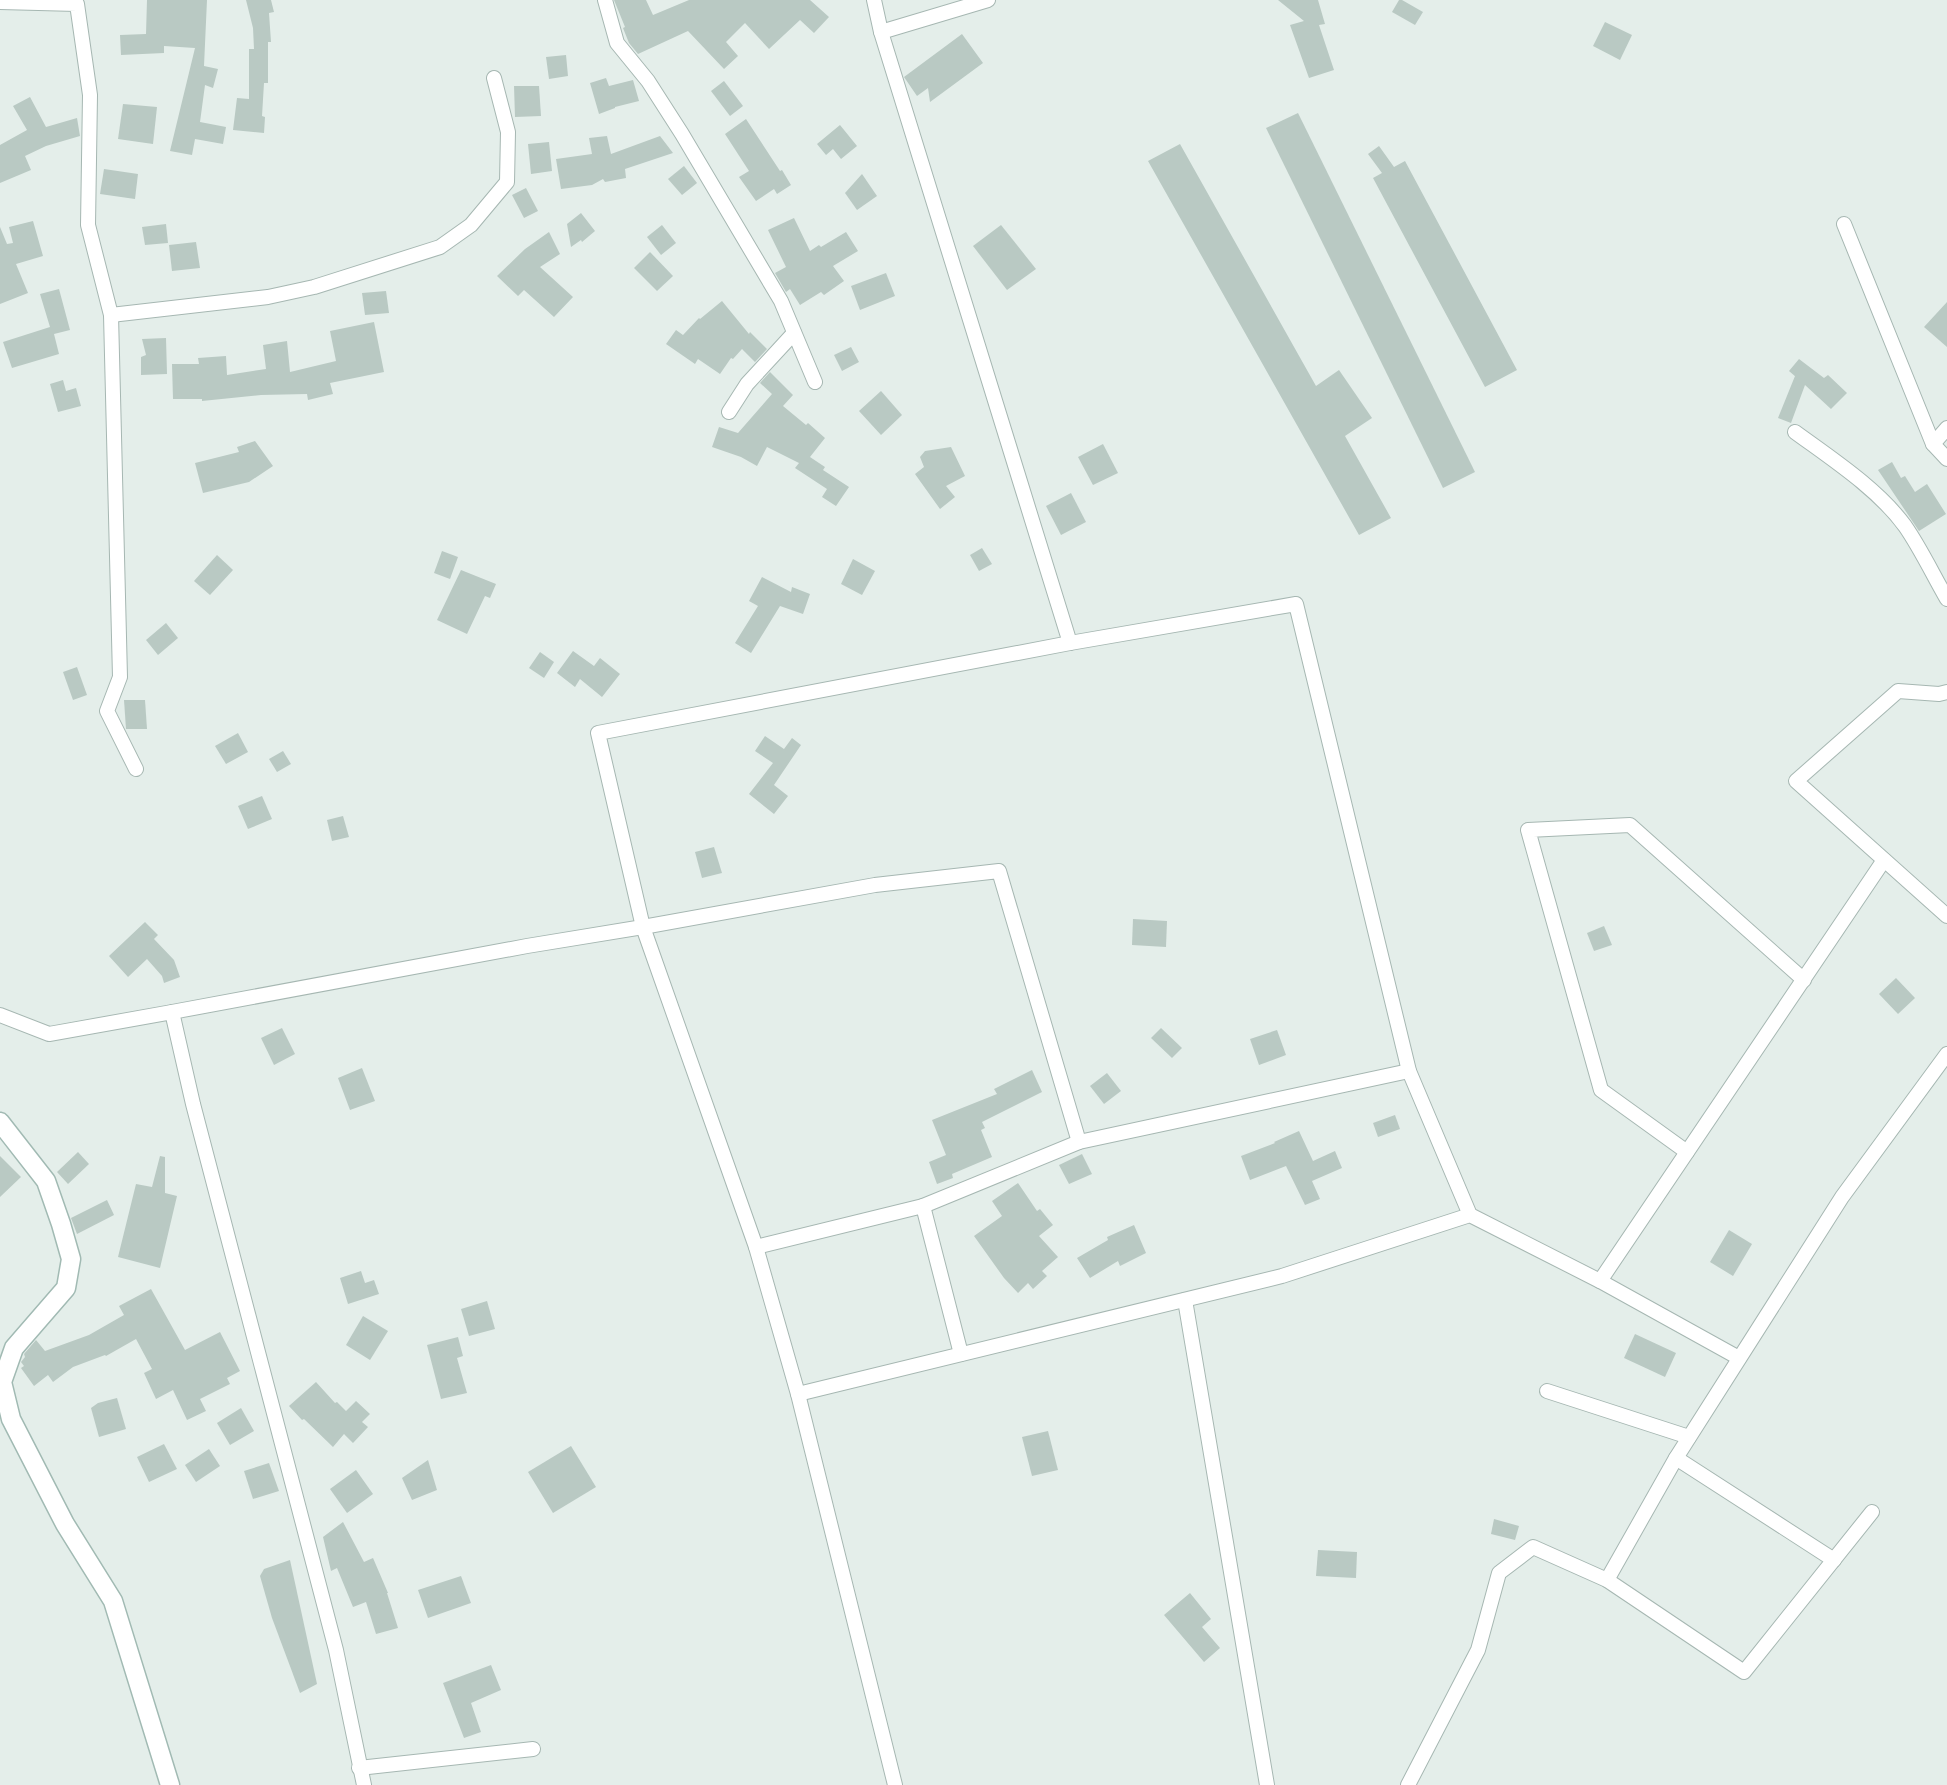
<svg xmlns="http://www.w3.org/2000/svg" width="1947" height="1785" viewBox="0 0 1947 1785" font-family="'DM Sans',sans-serif">
<style>
.building{fill:#b9c9c3}
.lines{fill:none;stroke-linecap:round;stroke-linejoin:round}
.street-casing{stroke:#a6b7b2;stroke-width:16}
.secondary-casing{stroke:#a1bab3;stroke-width:21}
.street{stroke:#fff;stroke-width:14}
.secondary{stroke:#fff;stroke-width:18}
</style>
<rect width="100%" height="100%" fill="#e4eeea"/>
<g class="building">
<polygon points="147,0 207,0 204,66 218,69 213,88 205,85 200,122 226,127 223,144 195,139 192,155 170,151 195,48 164,46 164,53 121,55 120,35 146,34"/>
<polygon points="246,0 271,0 274,12 269,13 271,42 268,42 268,83 264,83 262,116 265,117 264,133 233,130 237,98 249,99 249,49 254,49 253,28"/>
<polygon points="614,0 646,0 653,15 689,0 810,0 829,17 814,33 800,20 769,49 745,23 726,42 738,56 724,69 688,31 638,54 629,43 623,28 625,27"/>
<polygon points="1278,0 1318,0 1325,24 1319,25 1334,70 1309,78 1290,25 1304,21"/>
<polygon points="1399,0 1402,0 1423,12 1415,25 1392,12"/>
<polygon points="1605,22 1632,35 1620,60 1593,46"/>
<polygon points="962,34 983,63 930,102 928,88 917,96 904,77"/>
<polygon points="566,55 568,76 549,79 546,57"/>
<polygon points="606,78 609,86 633,80 639,101 615,107 615,108 599,114 590,83"/>
<polygon points="724,81 743,106 730,116 711,91"/>
<polygon points="514,86 539,86 541,116 515,117"/>
<polygon points="30,97 46,127 77,118 80,136 46,146 25,156 31,170 0,183 0,145 27,130 13,106"/>
<polygon points="123,104 157,107 153,144 118,139"/>
<polygon points="1298,113 1475,472 1443,488 1266,128"/>
<polygon points="746,119 780,171 782,170 791,185 777,194 774,189 756,201 739,177 749,171 725,134"/>
<polygon points="840,125 857,146 841,159 833,149 826,155 817,144"/>
<polygon points="607,136 611,154 660,136 673,153 625,169 626,178 605,182 603,179 592,185 561,189 556,159 592,154 589,138"/>
<polygon points="549,142 552,171 531,174 528,144"/>
<polygon points="1180,144 1316,386 1339,370 1372,418 1345,436 1391,518 1359,535 1148,161"/>
<polygon points="1379,146 1394,167 1405,161 1517,370 1485,387 1373,178 1382,173 1368,154"/>
<polygon points="684,166 697,183 682,195 668,179"/>
<polygon points="104,169 138,174 135,199 100,194"/>
<polygon points="862,174 877,196 857,210 845,193"/>
<polygon points="526,188 538,211 524,218 512,195"/>
<polygon points="581,213 595,231 582,242 581,240 571,247 567,224"/>
<polygon points="794,218 810,251 819,245 821,247 846,232 858,251 833,266 844,281 824,295 821,292 800,305 790,289 786,292 775,273 786,267 768,230"/>
<polygon points="33,221 43,256 16,264 28,293 0,304 0,227 7,244 13,243 9,227"/>
<polygon points="166,224 168,243 145,245 142,227"/>
<polygon points="662,225 676,243 661,255 647,237"/>
<polygon points="1001,225 1036,269 1007,290 973,246"/>
<polygon points="549,232 560,254 540,267 573,297 554,317 524,290 518,296 497,276 525,249"/>
<polygon points="196,242 200,268 172,271 169,245"/>
<polygon points="650,252 673,276 657,291 634,268"/>
<polygon points="886,273 895,296 860,310 851,286"/>
<polygon points="59,289 70,330 54,334 59,354 12,368 3,342 50,327 40,294"/>
<polygon points="386,291 389,313 365,315 362,293"/>
<polygon points="722,301 749,334 750,332 767,349 755,362 742,349 733,359 731,358 720,374 698,359 695,364 666,344 676,330 683,335 699,318 700,319"/>
<polygon points="1947,302 1947,347 1924,327"/>
<polygon points="374,322 384,372 330,383 333,394 308,400 307,394 261,395 202,401 202,399 173,399 172,364 199,364 198,358 226,356 227,375 266,369 263,345 287,341 290,372 336,361 330,331"/>
<polygon points="166,338 167,374 141,375 141,357 146,355 142,339"/>
<polygon points="851,347 859,362 842,371 834,355"/>
<polygon points="1799,359 1824,378 1828,375 1847,393 1831,409 1805,385 1791,423 1778,418 1795,376 1796,377 1789,371"/>
<polygon points="770,372 793,395 783,406 806,425 808,423 825,438 810,457 825,467 823,470 849,487 836,506 822,497 827,489 795,468 799,463 767,447 757,466 741,457 712,447 719,427 738,433 772,394 760,383"/>
<polygon points="63,380 66,391 76,388 81,406 58,412 50,384"/>
<polygon points="881,391 902,415 881,435 859,411"/>
<polygon points="255,441 273,466 249,482 203,493 195,463 239,452 237,447"/>
<polygon points="1103,444 1118,473 1093,485 1078,457"/>
<polygon points="951,447 965,476 946,486 955,497 940,509 915,474 924,467 920,457 925,451"/>
<polygon points="1892,462 1901,478 1905,476 1915,492 1927,484 1946,514 1919,531 1878,470"/>
<polygon points="1071,493 1086,522 1061,535 1046,506"/>
<polygon points="982,548 992,564 979,571 970,555"/>
<polygon points="442,551 458,557 450,579 434,573"/>
<polygon points="217,555 233,570 210,595 194,581"/>
<polygon points="853,559 875,571 862,595 841,584"/>
<polygon points="461,570 496,584 490,598 485,596 467,634 437,620"/>
<polygon points="762,577 791,592 792,587 810,594 803,614 780,606 751,653 735,643 758,606 749,601"/>
<polygon points="166,623 178,638 158,655 146,640"/>
<polygon points="573,651 594,666 600,658 620,674 602,697 580,679 575,687 557,673"/>
<polygon points="540,652 554,662 544,678 529,668"/>
<polygon points="77,667 87,695 73,700 63,672"/>
<polygon points="124,700 145,700 147,729 126,729"/>
<polygon points="238,733 248,752 226,764 215,746"/>
<polygon points="765,736 784,749 792,738 801,745 774,785 788,796 774,814 749,794 773,763 755,751"/>
<polygon points="283,751 291,764 277,772 269,759"/>
<polygon points="262,796 272,819 248,829 238,806"/>
<polygon points="343,816 349,837 332,841 327,820"/>
<polygon points="714,847 722,873 702,878 695,852"/>
<polygon points="1133,919 1167,921 1166,947 1132,945"/>
<polygon points="145,922 158,935 154,939 174,960 180,977 164,983 162,976 147,959 128,977 109,956"/>
<polygon points="1604,926 1612,945 1594,951 1587,933"/>
<polygon points="1896,978 1915,998 1898,1014 1879,994"/>
<polygon points="282,1028 295,1054 274,1065 261,1038"/>
<polygon points="1161,1028 1182,1048 1172,1058 1151,1038"/>
<polygon points="1277,1030 1286,1055 1259,1065 1250,1039"/>
<polygon points="362,1068 375,1101 350,1110 338,1078"/>
<polygon points="1032,1070 1042,1092 982,1122 985,1128 981,1130 992,1157 952,1174 953,1178 937,1184 929,1162 946,1155 932,1120 997,1094 994,1089"/>
<polygon points="1107,1073 1121,1091 1104,1104 1090,1086"/>
<polygon points="1395,1115 1400,1129 1378,1137 1373,1123"/>
<polygon points="1299,1131 1313,1161 1335,1151 1342,1168 1312,1181 1320,1199 1305,1205 1286,1166 1250,1180 1241,1156 1275,1143 1274,1142"/>
<polygon points="78,1152 89,1164 68,1184 57,1172"/>
<polygon points="1082,1154 1092,1174 1069,1184 1059,1165"/>
<polygon points="0,1156 21,1177 0,1197"/>
<polygon points="160,1156 165,1157 165,1193 177,1196 160,1268 118,1257 136,1184 152,1187"/>
<polygon points="1018,1183 1037,1211 1040,1209 1053,1225 1039,1236 1058,1257 1042,1271 1047,1276 1033,1289 1028,1283 1018,1293 1004,1278 974,1236 1002,1216 992,1201"/>
<polygon points="107,1200 114,1215 77,1234 71,1218"/>
<polygon points="1134,1225 1146,1253 1120,1266 1118,1261 1090,1278 1077,1258 1108,1240 1107,1237"/>
<polygon points="1729,1230 1752,1244 1733,1276 1710,1262"/>
<polygon points="361,1271 365,1283 374,1280 379,1294 348,1304 340,1278"/>
<polygon points="151,1289 185,1350 220,1332 240,1371 227,1378 230,1384 200,1399 206,1411 187,1420 173,1390 156,1399 144,1373 152,1369 136,1339 106,1356 105,1355 73,1367 53,1382 48,1375 34,1386 21,1368 24,1366 21,1362 25,1357 24,1354 36,1340 45,1351 89,1335 124,1315 119,1306"/>
<polygon points="487,1301 495,1329 469,1336 461,1309"/>
<polygon points="363,1316 388,1331 370,1360 346,1345"/>
<polygon points="1635,1334 1676,1353 1665,1377 1624,1358"/>
<polygon points="458,1337 463,1356 457,1358 467,1393 441,1399 427,1345"/>
<polygon points="316,1382 335,1403 337,1402 346,1411 356,1401 370,1414 362,1422 368,1427 353,1443 344,1434 333,1447 304,1419 302,1420 289,1406"/>
<polygon points="117,1398 126,1429 99,1437 91,1408 98,1403"/>
<polygon points="241,1408 254,1431 230,1445 217,1423"/>
<polygon points="1048,1431 1058,1470 1032,1476 1022,1437"/>
<polygon points="164,1444 177,1469 149,1482 137,1457"/>
<polygon points="571,1446 596,1487 553,1513 528,1472"/>
<polygon points="209,1449 220,1466 196,1482 185,1465"/>
<polygon points="428,1460 437,1490 412,1500 402,1478"/>
<polygon points="269,1463 279,1491 253,1499 244,1471"/>
<polygon points="356,1470 373,1494 347,1513 330,1489"/>
<polygon points="1494,1519 1519,1526 1515,1540 1491,1534"/>
<polygon points="343,1522 364,1562 373,1558 388,1593 387,1593 398,1628 376,1634 366,1602 353,1607 337,1568 331,1571 323,1537"/>
<polygon points="1318,1550 1357,1552 1356,1578 1316,1576"/>
<polygon points="290,1560 317,1684 300,1693 272,1618 260,1576 264,1569"/>
<polygon points="461,1576 471,1603 428,1618 418,1590"/>
<polygon points="1190,1593 1211,1619 1202,1627 1220,1648 1204,1662 1164,1615"/>
<polygon points="491,1665 501,1690 471,1703 481,1732 464,1738 443,1683"/>
</g>
<g class="lines">
<defs>
<g id="street">
<polyline points="605,0 617,43 648,81 682,134 781,301 815,382"/>
<polyline points="874,0 881,32 1070,643"/>
<polyline points="0,2 77,4 90,95 88,225 111,315 120,677 107,711 136,769"/>
<polyline points="881,32 988,0"/>
<polyline points="1844,224 1933,444 1947,459"/>
<polyline points="111,315 268,297 314,287 440,247 471,225 507,182 508,132 494,78"/>
<polyline points="729,412 747,384 794,333"/>
<path d="M1795 432C1832 459 1878 489 1905 526 1921 549 1933 575 1947 599"/>
<polyline points="1933,444 1947,428"/>
<polyline points="1947,692 1939,694 1898,691 1796,781 1947,916"/>
<polyline points="172,1012 527,946 643,927 875,885 999,871 1079,1142"/>
<polyline points="0,1015 49,1034 172,1012 193,1104 336,1650 364,1785"/>
<polyline points="1687,1152 1601,1090 1528,830 1630,825 1804,980"/>
<polyline points="923,1206 1079,1142 1409,1071"/>
<polyline points="1470,1215 1282,1276 798,1394 756,1247 643,927 598,733 1070,643 1296,604 1409,1071 1470,1215 1600,1281 1739,1358"/>
<polyline points="756,1247 923,1206 961,1354"/>
<polyline points="1600,1281 1884,860"/>
<polyline points="1185,1300 1267,1785"/>
<polyline points="1547,1391 1689,1437"/>
<polyline points="798,1394 895,1785"/>
<polyline points="1676,1458 1834,1560"/>
<polyline points="1607,1580 1676,1458 1842,1197 1947,1054"/>
<polyline points="359,1768 533,1749"/>
<polyline points="1408,1785 1478,1650 1499,1573 1533,1547 1607,1580 1744,1672 1872,1512"/>
</g>
<polyline id="secondary" points="0,1122 46,1181 61,1224 71,1259 66,1288 14,1348 2,1382 11,1419 65,1524 113,1601 170,1785"/>
</defs>
<use href="#street" class="street-casing"/>
<use href="#secondary" class="secondary-casing"/>
<use href="#street" class="street"/>
<use href="#secondary" class="secondary"/>
</g>
</svg>
